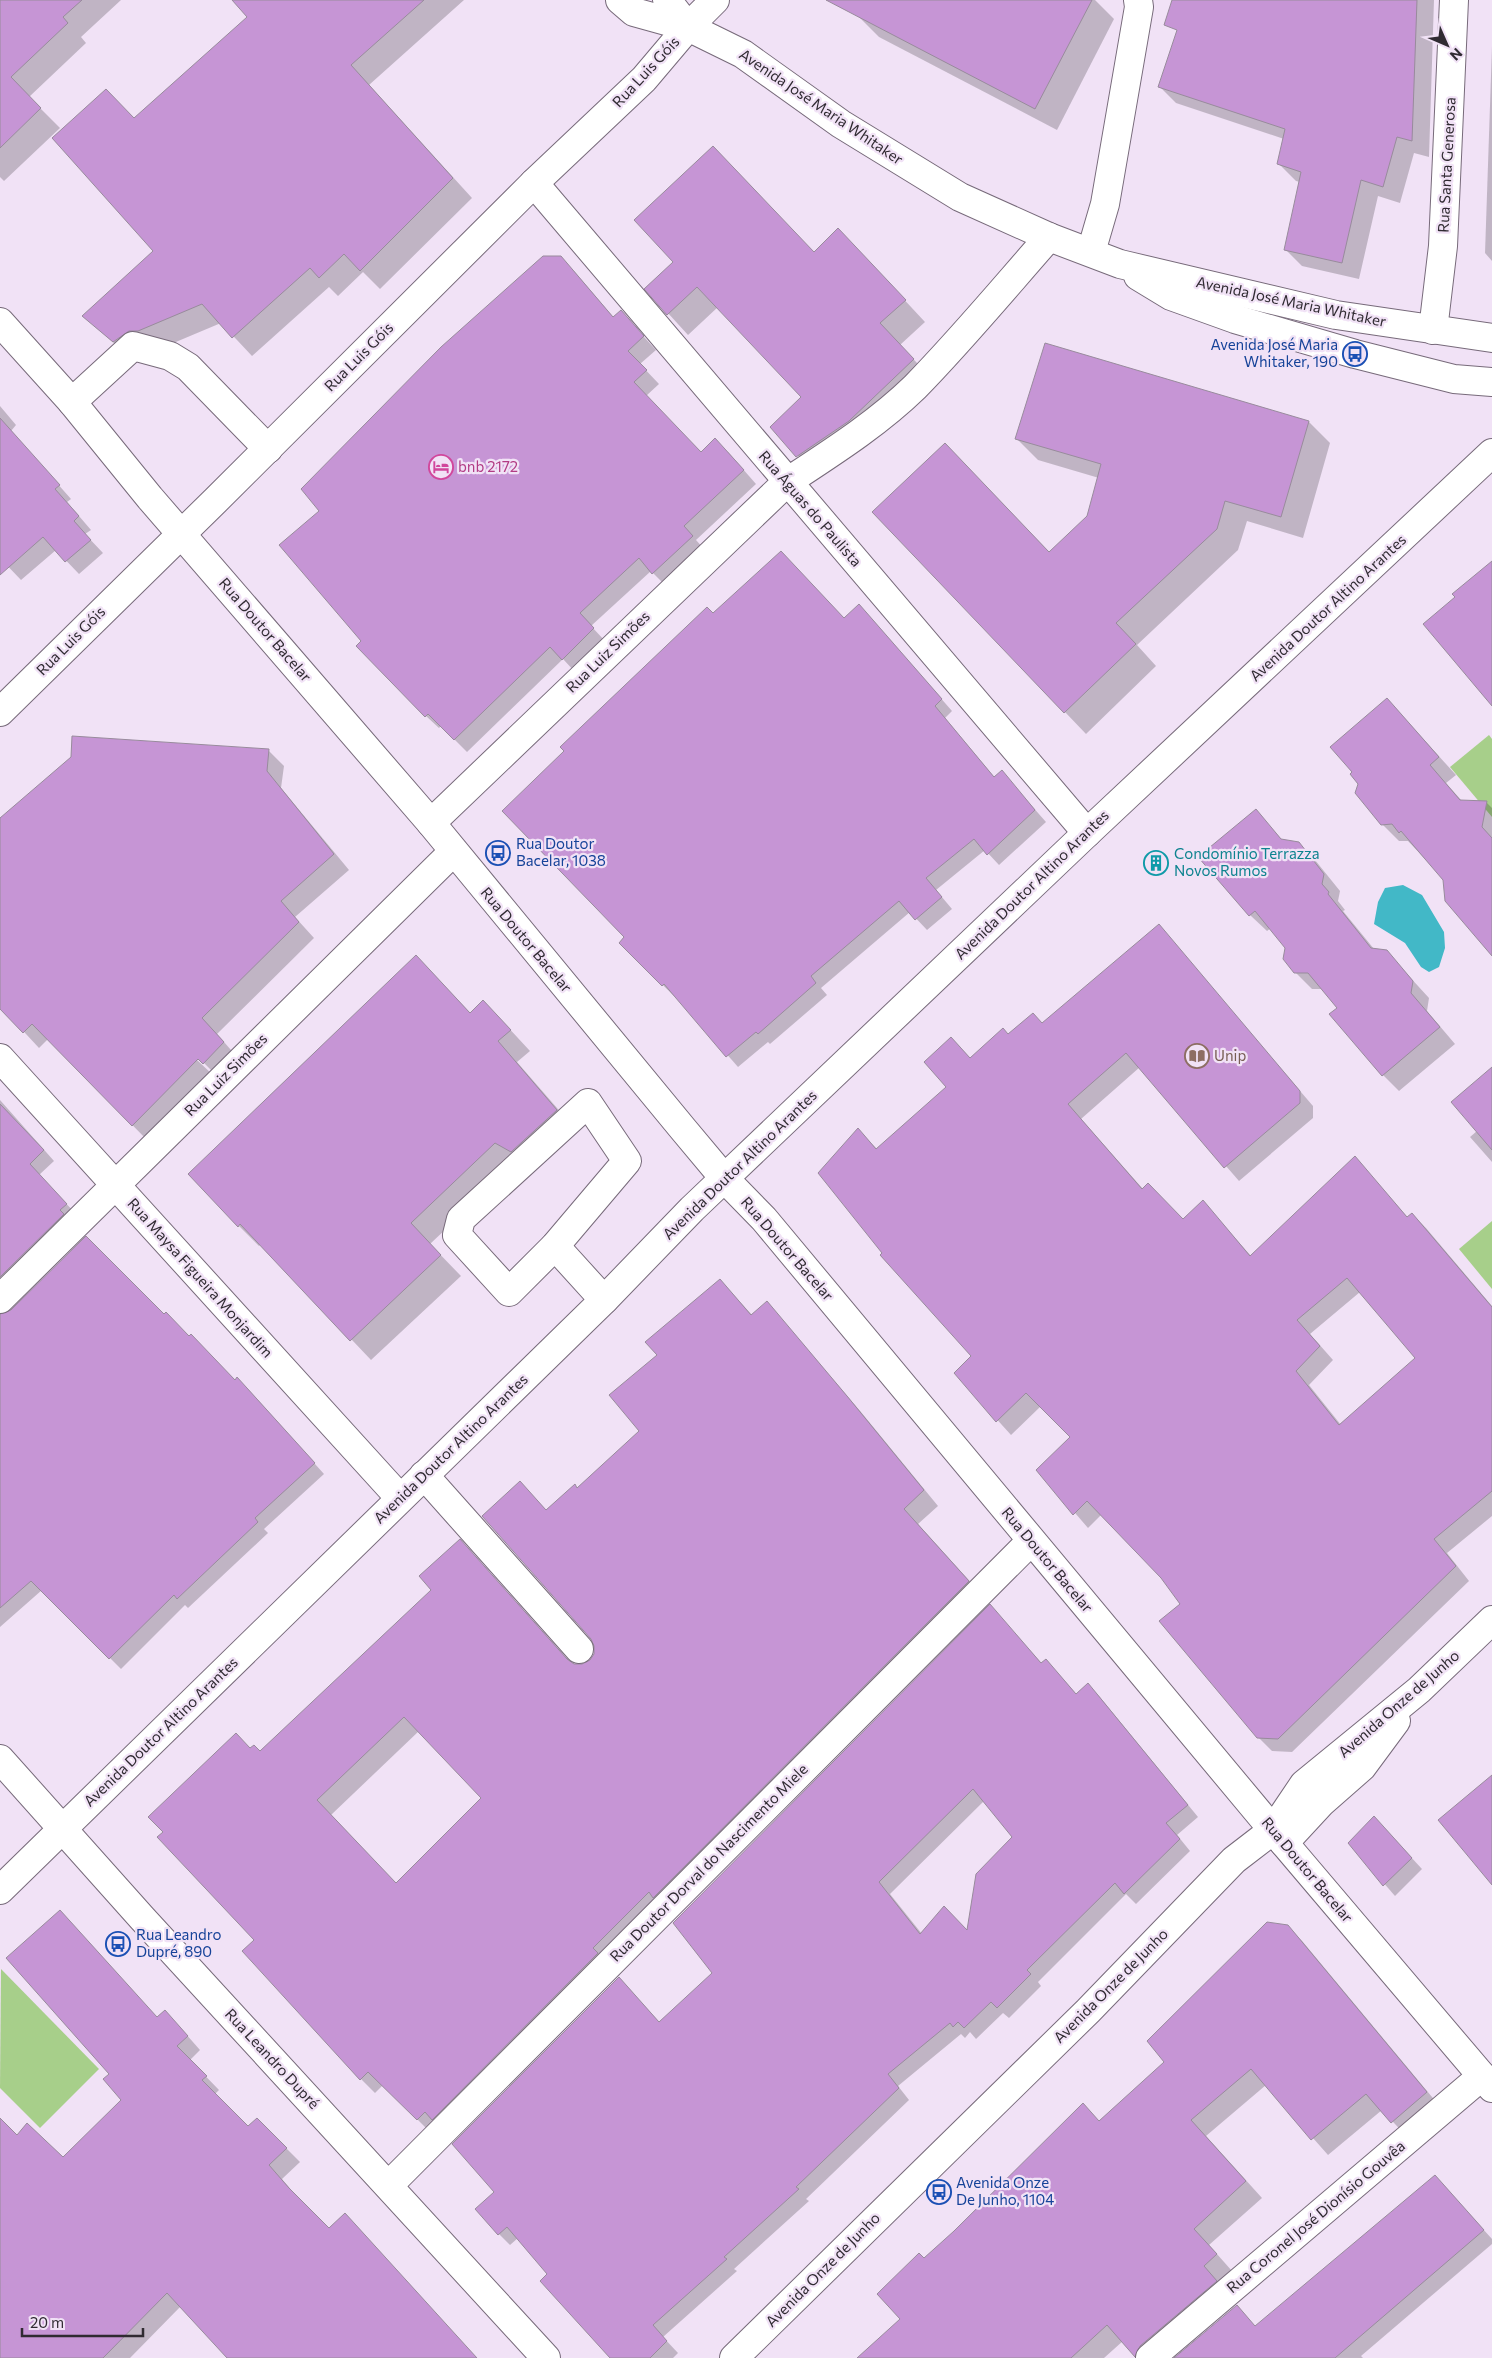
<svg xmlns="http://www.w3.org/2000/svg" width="1492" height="2358" viewBox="0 0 1492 2358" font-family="Commissioner,sans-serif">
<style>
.green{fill:#a7cf8a}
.water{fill:#42b8c7}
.shadow{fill:#0003;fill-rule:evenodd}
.building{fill:#c695d5;stroke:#988b9c;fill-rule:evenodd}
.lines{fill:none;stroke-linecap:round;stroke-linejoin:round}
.minor-casing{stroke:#776a7a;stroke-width:30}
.minor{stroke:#fff;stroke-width:28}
.labels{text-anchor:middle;stroke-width:4.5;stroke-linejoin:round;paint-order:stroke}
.street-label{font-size:15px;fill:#302b32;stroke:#f1e2f6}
.transit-label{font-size:15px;fill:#164399;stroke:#f1e2f6;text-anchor:start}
.hotel-label{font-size:15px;fill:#b23c85;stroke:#f1e2f6;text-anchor:start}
.culture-label{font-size:15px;fill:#0d838f;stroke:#f1e2f6;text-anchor:start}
.education-label{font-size:15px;fill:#785e54;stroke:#f1e2f6;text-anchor:start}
</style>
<rect width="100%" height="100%" fill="#f1e2f6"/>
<g class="green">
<polygon points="1489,735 1492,739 1492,817 1450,767"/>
<polygon points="1492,1221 1492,1289 1459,1249"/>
<polygon points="1,1969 99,2069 40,2128 0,2088"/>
</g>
<polygon class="water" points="1403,885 1422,895 1444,932 1445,948 1439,967 1429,972 1421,967 1405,943 1374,924 1378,902 1385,888"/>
<g class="shadow">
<polygon points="0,0 121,0 81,37 86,43 29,97 60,128 4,181 0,177"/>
<polygon points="234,0 464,0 369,85 472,198 380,289 363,272 338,296 329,287 252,356 221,323 133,360 84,316 154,251 134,119 248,17"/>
<polygon points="865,0 1095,0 1114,19 1057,130 879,37 857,15"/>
<polygon points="1215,0 1434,0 1429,157 1414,153 1400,203 1378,196 1359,279 1302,266 1285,249 1300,182 1296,181 1279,164 1284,139 1176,103 1159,86"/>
<polygon points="1492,46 1492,261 1485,253"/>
<polygon points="859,251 925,322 900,345 934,381 818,477 772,427 803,397 718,307 688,335 646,289"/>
<polygon points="574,271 614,318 621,312 656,350 640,364 659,384 646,396 701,454 728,452 756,484 696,540 705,550 666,586 651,571 591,626 606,642 575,672 563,659 467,752 441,726 439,728 426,716 363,641 321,511"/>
<polygon points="0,406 16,425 11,431 71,499 67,502 91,530 85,534 103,553 79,574 56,550 21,580 0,558"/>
<polygon points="1309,422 1330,443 1303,538 1247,521 1238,550 1137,645 1156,666 1086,734 874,512 945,444 1050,553 1088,517 1099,478 1038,460 1016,438"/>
<polygon points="713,615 845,619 870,617 952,711 945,718 995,778 1002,772 1046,822 999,865 985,850 936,890 952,909 927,930 910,912 821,988 827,995 770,1044 768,1042 738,1067 675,995 674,996 620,943 626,937"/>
<polygon points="1387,699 1456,775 1446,783 1462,801 1486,802 1492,808 1492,948 1445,880 1408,841 1399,841 1382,824"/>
<polygon points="268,750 284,766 281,788 349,870 295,917 314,938 217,1034 238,1058 219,1078 199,1058 197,1060 213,1075 148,1141 48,1039 39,1048 0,1006 0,820"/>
<polygon points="1256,811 1283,841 1298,843 1315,860 1340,891 1338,901 1345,910 1343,911 1374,949 1386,951 1429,998 1427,1011 1455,1044 1399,1091 1383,1075 1338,1008 1322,989 1312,989 1295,972 1287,947 1271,928 1267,931 1250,915 1200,857"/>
<path d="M1158 926 1313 1106V1118L1239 1181 1140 1067 1081 1119 1143 1189 1183 1221 1203 1202 1251 1256 1355 1158 1408 1218 1412 1214 1426 1228 1492 1306V1516L1447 1553 1469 1581 1292 1752 1272 1751 1258 1737 1182 1604 1162 1577 1102 1514 1088 1528 1038 1470 1072 1437 1041 1406 1011 1435 955 1373 972 1356 884 1253 858 1130 877 1149 947 1087 951 1038 971 1059 1009 1036 1043 1024ZM1360 1292 1417 1358 1341 1425 1309 1385 1333 1360 1310 1334Z"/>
<polygon points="436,977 471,1014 503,1022 530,1051 517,1062 577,1131 516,1163 430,1244 461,1276 371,1360 261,1244 259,1246 239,1226"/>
<polygon points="1492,1069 1492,1162 1470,1137 1477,1131"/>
<polygon points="0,1100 54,1161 39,1175 77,1215 0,1298"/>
<path d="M720 1280 752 1315 767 1303 861 1412 938 1506 918 1524 983 1596 432 2134 383 2085 375 2093 361 2079 256 1940 251 1749 260 1753 433 1590 460 1541 571 1663 582 1666 591 1661 595 1655 596 1646 520 1483 547 1511 577 1489 641 1431 658 1355ZM419 1731 483 1798 396 1884 331 1815Z"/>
<polygon points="164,1316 235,1381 248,1389 324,1474 264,1529 268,1533 188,1608 185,1605 121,1669 42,1590 0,1627 0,1338"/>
<path d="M990 1606 1042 1664 1057 1672 1077 1695 1088 1685 1099 1696 1198 1817 1177 1835 1190 1851 1136 1904 1126 1894 1038 1982 1041 1986 1009 2018 1003 2013 976 2039 970 2032 965 2038 961 2034 898 2086 909 2100 806 2199 809 2201 734 2269 737 2271 663 2337 678 2353 673 2358H612L549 2274 518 2238 510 2245 499 2234 496 2192 619 1978 660 2023 714 1973ZM984 1801 1013 1837 968 1932 922 1934 890 1894Z"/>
<polygon points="1385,1829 1422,1869 1395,1896 1349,1843"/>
<polygon points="1287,1926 1303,1942 1442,2109 1408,2138 1382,2110 1328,2155 1266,2085 1206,2136 1262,2198 1209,2245 1232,2271 1138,2358 1123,2341 1104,2358 859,2358 901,2319 924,2259 1100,2122 1166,2062"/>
<polygon points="158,2018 178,2025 200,2050 190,2060 219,2090 215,2094 248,2128 257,2119 300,2162 282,2179 303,2204 329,2230 477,2358 229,2358 181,2306 130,2358 0,2358 0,2120 17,2136 63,2159 123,2100 111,2074"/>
<polygon points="1435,2176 1492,2239 1492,2244 1361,2356 1363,2358 1176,2358 1256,2327"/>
</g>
<g class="building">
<polygon points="0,0 82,0 63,17 68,23 11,77 41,108 0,148"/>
<polygon points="232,0 424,0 351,65 453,178 360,271 344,254 319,278 310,268 232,338 202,304 138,331 129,331 113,342 82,316 153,251 52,138 106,89 134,118 247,17"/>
<polygon points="826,0 1092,0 1035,109"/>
<polygon points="1172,0 1417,0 1412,141 1397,137 1383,187 1361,180 1342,263 1284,250 1301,172 1277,164 1285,129 1158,87 1177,30 1164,25"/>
<polygon points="713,146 814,252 838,228 906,300 880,323 914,359 849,421 796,457 770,427 801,397 697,287 667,315 644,289 673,262 634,220"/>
<polygon points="543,256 561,256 613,317 621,310 644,336 628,351 647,370 634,382 701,452 715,438 744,470 684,526 693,536 652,574 639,558 580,613 594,628 562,660 550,647 454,740 428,714 425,717 356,646 361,641 279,545 319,511 301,489 441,347"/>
<polygon points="1045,343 1309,421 1281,517 1225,501 1217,529 1116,623 1136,644 1064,713 872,512 945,443 1049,552 1087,516 1101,464 1015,439"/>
<polygon points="0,418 60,485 55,489 79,516 74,521 91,540 65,562 43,537 0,575"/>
<polygon points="781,551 844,618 859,604 942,699 935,706 994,777 1002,770 1035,810 987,855 974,839 926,878 942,897 915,920 899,901 811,976 816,983 758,1034 756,1032 726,1057 664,984 662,986 619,943 624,937 502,811 564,751 560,747 707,607 713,613"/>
<polygon points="1492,561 1492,706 1423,624 1455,597 1452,594"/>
<polygon points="1387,698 1439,757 1430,765 1460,800 1487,801 1482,827 1492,838 1492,956 1445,901 1443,880 1401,831 1399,833 1392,824 1381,825 1355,793 1358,784 1350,774 1352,772 1330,747"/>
<polygon points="72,736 269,749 267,771 334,854 281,901 299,922 202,1018 224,1042 203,1064 198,1059 132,1126 32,1024 23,1033 0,1009 0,818 71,757"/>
<polygon points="1256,809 1281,839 1299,842 1324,874 1322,884 1329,892 1328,894 1371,948 1387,950 1413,981 1411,993 1440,1027 1382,1076 1329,1014 1337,1008 1308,973 1294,973 1283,959 1285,948 1255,911 1249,916 1198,857"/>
<path d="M1159 924 1300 1091V1103L1224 1168 1126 1053 1068 1104 1142 1189 1148 1183 1183 1219 1203 1200 1250 1256 1355 1156 1407 1217 1412 1213 1492 1307V1491L1434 1539 1456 1566 1278 1739 1257 1738 1159 1621 1180 1604 1161 1578 1087 1501 1073 1515 1036 1470 1070 1437 1026 1393 996 1422 954 1373 971 1356 880 1255 882 1253 818 1173 858 1128 876 1149 946 1087 924 1062 951 1037 970 1058 1003 1028 1008 1034 1033 1013 1042 1023ZM1347 1278 1415 1358 1339 1425 1296 1371 1320 1346 1297 1320Z"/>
<polygon points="416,955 470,1013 483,1000 511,1030 498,1041 557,1110 511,1152 495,1143 411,1223 441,1255 350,1341 240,1224 238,1227 188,1174"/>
<polygon points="1492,1067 1492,1150 1451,1102"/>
<polygon points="0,1104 44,1150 30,1164 67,1204 60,1210 64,1214 0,1277"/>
<polygon points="86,1236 164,1314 166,1312 189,1336 191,1334 235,1380 237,1377 315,1463 255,1518 258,1522 177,1599 174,1595 109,1659 31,1581 0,1608 0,1314 11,1310"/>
<path d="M720 1279 751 1315 767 1301 847 1396 924 1490 904 1509 969 1581 653 1898 649 1892 593 1948 598 1953 432 2120 425 2112 417 2120 368 2072 360 2080 242 1951 254 1940 157 1837 163 1832 148 1817 236 1733 250 1748 254 1745 260 1751 431 1590 419 1576 460 1539 567 1659 574 1664H582L590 1660 594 1654V1646L591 1639 482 1516 520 1481 546 1510 575 1484 577 1488 639 1431 609 1395 657 1355 645 1342ZM404 1717 481 1798 396 1883 317 1800Z"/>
<path d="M990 1604 1041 1663 1046 1659 1076 1694 1088 1683 1188 1805 1166 1823 1180 1839 1124 1894 1115 1883 1027 1970 1031 1974 997 2008 991 2002 964 2028 958 2022 953 2027 950 2023 888 2074 899 2088 796 2187 799 2189 724 2257 727 2259 653 2325 667 2341 650 2358H610L540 2281 547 2274 507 2227 498 2235 475 2209 494 2192 452 2144 619 1977 659 2022 712 1973 673 1923ZM973 1789 1012 1837 976 1874 967 1930 944 1906 920 1934 879 1882Z"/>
<polygon points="1492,1775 1492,1885 1438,1820"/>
<polygon points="1374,1816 1412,1858 1383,1886 1348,1843"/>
<polygon points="60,1910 157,2017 165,2010 188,2036 177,2046 207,2076 202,2080 248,2126 257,2118 287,2148 269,2165 289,2188 329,2228 345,2213 477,2358 227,2358 167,2293 103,2358 0,2358 0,2118 17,2135 27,2123 63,2157 121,2100 103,2079 109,2074 6,1958"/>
<polygon points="1267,1922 1288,1925 1427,2092 1391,2123 1366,2094 1311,2140 1251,2069 1191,2120 1246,2181 1194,2229 1217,2254 1204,2266 1217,2281 1140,2346 1135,2357 1107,2325 1071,2358 857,2358 900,2319 877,2294 919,2253 924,2258 954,2231 1083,2103 1099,2121 1164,2062 1147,2041"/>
<polygon points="1435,2175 1484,2230 1335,2358 1174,2358 1237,2305 1255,2326"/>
</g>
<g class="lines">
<defs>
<g id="minor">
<polyline points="620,0 634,12 688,27"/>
<polyline points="667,0 688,27 743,54 841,124 960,197 1049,237 1120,264 1336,315 1492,338"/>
<polyline points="534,183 1087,833"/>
<polyline points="1091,252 1105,204 1139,7 1138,0"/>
<polyline points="1138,276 1171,296 1235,319 1355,354 1454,379 1492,382"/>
<polyline points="0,322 72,402 150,498 431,823 683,1129 724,1178 764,1219 1273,1830 1492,2088"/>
<polyline points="1433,330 1443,246 1454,0"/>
<polyline points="72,402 133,346 170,356 188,367 268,449"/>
<polyline points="0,712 216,500 534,183 644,79 688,27 715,0"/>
<path d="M431 823 787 482C831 453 877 424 915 387 962 339 1005 287 1049 237"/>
<polyline points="0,1058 400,1498"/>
<polygon points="588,1103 627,1161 555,1246 509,1292 457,1235 461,1219"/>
<polyline points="555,1246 604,1300"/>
<polyline points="0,1299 453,852"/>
<polyline points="424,1475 579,1649"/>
<polyline points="0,1759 142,1918 546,2358"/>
<polyline points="1284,1843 1321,1803 1362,1767 1396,1721"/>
<polyline points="0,1890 604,1300 692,1209 1087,833 1492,453"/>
<polyline points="389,2185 1031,1541"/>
<polyline points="734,2358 1088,2011 1234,1860 1273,1830 1304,1784 1419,1690 1492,1620"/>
<polyline points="1150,2358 1482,2076"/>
</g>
</defs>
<use href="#minor" class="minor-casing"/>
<use href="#minor" class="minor"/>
</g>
<defs>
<symbol id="bus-ring" viewBox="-11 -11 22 22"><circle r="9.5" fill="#f1e2f6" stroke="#1a4fb4" stroke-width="1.5"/><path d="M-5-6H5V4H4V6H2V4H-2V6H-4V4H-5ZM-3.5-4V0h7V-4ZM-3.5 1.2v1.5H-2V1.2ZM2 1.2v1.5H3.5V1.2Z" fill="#1a4fb4"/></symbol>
<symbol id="hotel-ring" viewBox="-11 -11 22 22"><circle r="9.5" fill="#f1e2f6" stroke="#d1479c" stroke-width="1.5"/><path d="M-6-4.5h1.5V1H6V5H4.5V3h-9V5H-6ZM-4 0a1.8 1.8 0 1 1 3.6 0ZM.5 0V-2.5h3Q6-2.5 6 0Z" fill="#d1479c"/></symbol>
<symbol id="building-ring" viewBox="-11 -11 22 22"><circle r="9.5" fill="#f1e2f6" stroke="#0f9aa8" stroke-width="1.5"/><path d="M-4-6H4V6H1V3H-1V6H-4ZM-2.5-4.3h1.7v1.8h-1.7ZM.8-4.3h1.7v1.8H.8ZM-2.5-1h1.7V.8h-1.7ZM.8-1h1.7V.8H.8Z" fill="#0f9aa8"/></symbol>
<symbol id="library-ring" viewBox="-11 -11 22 22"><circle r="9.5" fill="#f1e2f6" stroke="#8d6e63" stroke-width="1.5"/><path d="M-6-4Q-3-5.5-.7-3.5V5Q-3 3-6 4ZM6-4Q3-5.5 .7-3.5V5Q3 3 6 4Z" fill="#8d6e63"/></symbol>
</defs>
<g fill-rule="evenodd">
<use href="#bus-ring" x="1341" y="340" width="28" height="28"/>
<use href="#hotel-ring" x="427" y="453" width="28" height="28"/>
<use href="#bus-ring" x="484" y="839" width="28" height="28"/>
<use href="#building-ring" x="1142" y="849" width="28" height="28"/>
<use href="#library-ring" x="1183" y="1042" width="28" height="28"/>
<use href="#bus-ring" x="104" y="1930" width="28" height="28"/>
<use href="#bus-ring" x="925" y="2178" width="28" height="28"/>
</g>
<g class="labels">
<g class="street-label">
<text transform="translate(646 72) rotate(-47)" y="5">Rua Luis Góis</text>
<text transform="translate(821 107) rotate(34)" y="5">Avenida José Maria Whitaker</text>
<text transform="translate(1447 165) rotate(-87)" y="5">Rua Santa Generosa</text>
<text transform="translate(1291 302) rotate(12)" y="5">Avenida José Maria Whitaker</text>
<text transform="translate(359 357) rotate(-45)" y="5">Rua Luis Góis</text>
<text transform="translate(810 509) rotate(49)" y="5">Rua Águas do Paulista</text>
<text transform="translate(1328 608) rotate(-43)" y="5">Avenida Doutor Altino Arantes</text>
<text transform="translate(265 630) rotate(49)" y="5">Rua Doutor Bacelar</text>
<text transform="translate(71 641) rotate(-45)" y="5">Rua Luis Góis</text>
<text transform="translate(608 652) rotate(-44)" y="5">Rua Luiz Simões</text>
<text transform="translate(1032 885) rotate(-44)" y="5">Avenida Doutor Altino Arantes</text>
<text transform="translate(526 940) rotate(50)" y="5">Rua Doutor Bacelar</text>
<text transform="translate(226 1075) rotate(-45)" y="5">Rua Luiz Simões</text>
<text transform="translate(740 1165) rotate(-44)" y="5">Avenida Doutor Altino Arantes</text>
<text transform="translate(787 1249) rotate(49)" y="5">Rua Doutor Bacelar</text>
<text transform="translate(200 1278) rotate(48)" y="5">Rua Maysa Figueira Monjardim</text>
<text transform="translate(451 1449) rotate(-44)" y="5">Avenida Doutor Altino Arantes</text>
<text transform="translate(1047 1560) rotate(50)" y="5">Rua Doutor Bacelar</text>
<text transform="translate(1399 1704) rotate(-41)" y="5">Avenida Onze de Junho</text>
<text transform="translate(161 1732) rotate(-44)" y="5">Avenida Doutor Altino Arantes</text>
<text transform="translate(709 1863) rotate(-45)" y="5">Rua Doutor Dorval do Nascimento Miele</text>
<text transform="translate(1307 1870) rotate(50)" y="5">Rua Doutor Bacelar</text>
<text transform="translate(1111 1986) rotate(-45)" y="5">Avenida Onze de Junho</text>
<text transform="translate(272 2059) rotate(47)" y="5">Rua Leandro Dupré</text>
<text transform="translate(1316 2217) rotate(-40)" y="5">Rua Coronel José Dionísio Gouvêa</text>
<text transform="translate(823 2270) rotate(-45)" y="5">Avenida Onze de Junho</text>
</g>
<g class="transit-label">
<text x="1338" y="350" text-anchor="end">Avenida José Maria<tspan x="1338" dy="17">Whitaker, 190</tspan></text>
<text x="516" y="849">Rua Doutor<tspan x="516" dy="17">Bacelar, 1038</tspan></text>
<text x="136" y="1940">Rua Leandro<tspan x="136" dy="17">Dupré, 890</tspan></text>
<text x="956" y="2188">Avenida Onze<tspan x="956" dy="17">De Junho, 1104</tspan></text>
</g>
<g class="hotel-label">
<text x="458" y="472">bnb 2172</text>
</g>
<g class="culture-label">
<text x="1174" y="859">Condomínio Terrazza<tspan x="1174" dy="17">Novos Rumos</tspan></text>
</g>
<g class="education-label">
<text x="1214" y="1061">Unip</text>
</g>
</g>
<g transform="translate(1447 45) rotate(135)" stroke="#f1e2f6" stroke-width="4" paint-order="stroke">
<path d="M0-4L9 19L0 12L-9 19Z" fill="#302b32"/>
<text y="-8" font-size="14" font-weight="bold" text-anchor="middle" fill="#302b32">N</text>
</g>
<path d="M22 2328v8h121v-8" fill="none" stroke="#302b32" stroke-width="2.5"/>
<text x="30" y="2328" font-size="15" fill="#302b32" stroke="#f1e2f6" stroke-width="4" paint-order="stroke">20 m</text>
</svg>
